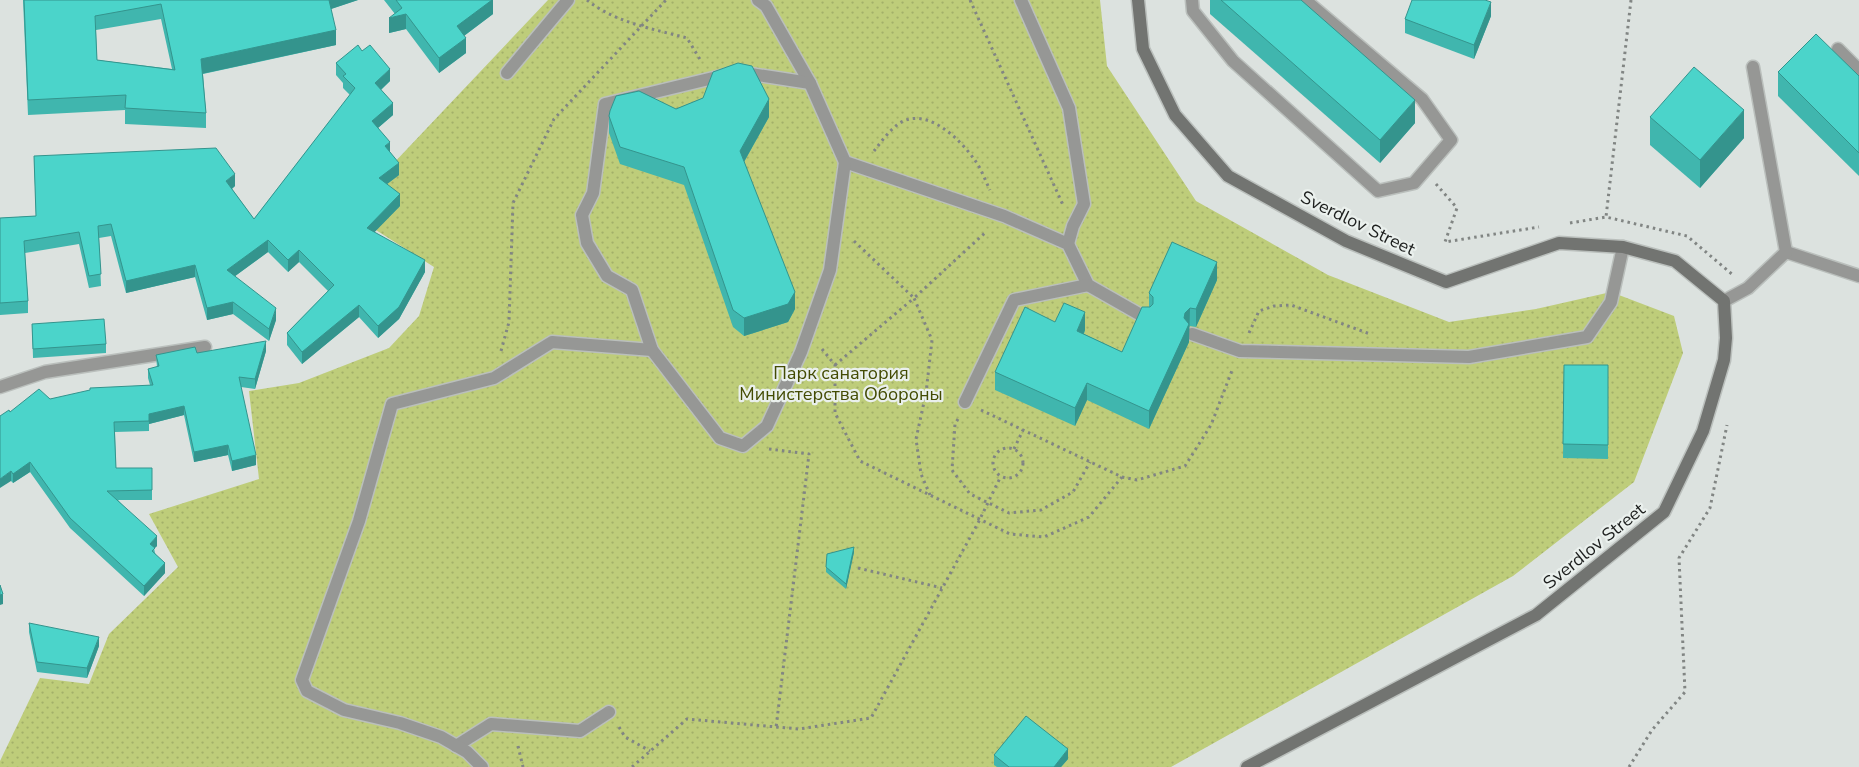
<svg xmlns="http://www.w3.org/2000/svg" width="1859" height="767" viewBox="0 0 1859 767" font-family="'Nunito Sans',sans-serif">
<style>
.park{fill:url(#park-dots)}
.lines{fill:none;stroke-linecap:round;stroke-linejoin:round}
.service-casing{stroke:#babfbc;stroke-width:15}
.secondary-casing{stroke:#babfbc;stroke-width:15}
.path{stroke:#818583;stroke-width:3;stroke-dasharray:2.5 4;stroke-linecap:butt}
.service{stroke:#969795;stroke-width:12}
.secondary{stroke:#727471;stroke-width:12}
.wall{fill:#40b6ae;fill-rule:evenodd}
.shaded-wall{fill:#34948d}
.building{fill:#4bd4ca;stroke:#34948d;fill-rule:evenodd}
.labels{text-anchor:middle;stroke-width:4.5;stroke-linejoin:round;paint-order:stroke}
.street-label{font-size:18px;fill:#1d1f1e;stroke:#eaf0ed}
.park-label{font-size:18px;fill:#434b03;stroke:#eaf0ed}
</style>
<defs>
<pattern id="park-dots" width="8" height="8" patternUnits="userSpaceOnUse" patternTransform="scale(1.25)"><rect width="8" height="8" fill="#becd7a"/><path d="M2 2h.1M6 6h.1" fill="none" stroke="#a3b069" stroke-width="1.8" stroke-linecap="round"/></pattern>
</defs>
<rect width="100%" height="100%" fill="#dce2df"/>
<polygon class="park" points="548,0 1100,0 1107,66 1196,201 1328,275 1449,322 1536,309 1611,292 1674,316 1683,353 1634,482 1513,576 1171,767 0,767 0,761 40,678 89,684 109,634 178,567 149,514 259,479 249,391 299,383 389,348 419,316 434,267 368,225 373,185"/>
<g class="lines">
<defs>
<g id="service">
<polyline points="758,0 766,6 810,83 845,162 1004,216 1068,244 1088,285 1146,318"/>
<polyline points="1021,0 1069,108 1084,204 1073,226 1068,244"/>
<polyline points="1192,0 1193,11 1233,61 1378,191 1414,183 1451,140 1422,99 1305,0"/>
<polyline points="1838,49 1859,70"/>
<polyline points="507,73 568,0"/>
<polyline points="810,83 738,72 605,104 593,193 582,215 587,243 607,276 632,290 652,350 720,438 743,446 767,426 801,352 830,270 845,162"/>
<polyline points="1786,252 1859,276"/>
<polyline points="1724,301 1748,288 1786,252 1753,67"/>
<polyline points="1192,334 1240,351 1469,357 1587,337 1611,302 1623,247"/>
<polyline points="0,387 45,372 205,347"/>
<polyline points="965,402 1014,300 1088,285"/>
<polyline points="456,746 491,724 580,731 609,712"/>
<polyline points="482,767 467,752 441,737 400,723 344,710 307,691 302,680 359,521 392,404 494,378 552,342 652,350"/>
</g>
<polyline id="secondary" points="1138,0 1143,49 1175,115 1228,176 1346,241 1446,282 1559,243 1623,247 1675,261 1724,301 1726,338 1724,360 1703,431 1664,512 1536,615 1247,767"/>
</defs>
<use href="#service" class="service-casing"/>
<use href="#secondary" class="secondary-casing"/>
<g class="path">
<path d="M587 0C614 22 653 29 687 38L701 61"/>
<polyline points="970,0 1063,205"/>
<polyline points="1631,0 1606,217 1687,236 1733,275"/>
<path d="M874 151C881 142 889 131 897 125 924 104 959 138 974 159 981 168 985 180 990 190"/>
<polyline points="1436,184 1457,208 1445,242 1539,227"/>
<polyline points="1570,223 1606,217"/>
<polyline points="854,241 914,298 987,231"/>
<polyline points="1249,333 1259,311 1274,306 1291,305 1370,334"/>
<polyline points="822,349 835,365 835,413 860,461 1010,534 1044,537 1089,517 1122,477"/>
<polyline points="501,351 509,322 513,203 554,119 666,0"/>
<polyline points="835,365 914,298 932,340 926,393 916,439 921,474 930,495"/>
<polyline points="981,410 1122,477 1137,480 1185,466 1211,425 1233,368"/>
<polyline points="958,419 955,424 952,470 970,494 1009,513 1041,510 1073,492 1090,462"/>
<circle cx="1008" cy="463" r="15"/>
<polyline points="769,449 809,454 776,728"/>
<polyline points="1014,449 1023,430"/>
<polyline points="858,568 942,588"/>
<polyline points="619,727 625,737 650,751"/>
<polyline points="518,746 523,767"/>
<polyline points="632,767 687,719 799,729 871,718 978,523 1001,476"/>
<polyline points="1629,767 1652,730 1685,692 1679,558 1710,508 1727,425"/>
</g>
<use href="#service" class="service"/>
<use href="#secondary" class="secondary"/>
</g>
<g class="wall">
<path d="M23 0H358L331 9 336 45 203 74 206 113V128L125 124V110L28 115ZM161 19 172 69 97 60 96 30Z"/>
<polygon points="384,0 493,0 493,14 464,36 466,53 439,73 406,29 389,33 395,14"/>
<polygon points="1210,0 1301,0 1415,123 1380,163 1210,14"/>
<polygon points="1491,16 1474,59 1405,33 1405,19"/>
<polygon points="362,51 390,81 381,90 393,115 378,128 390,152 399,175 387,184 400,206 374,232 425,272 399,319 378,338 359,317 302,364 287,345 287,333 328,291 299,262 288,272 268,252 235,276 276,320 269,341 233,314 207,320 195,277 126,293 111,236 99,238 101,286 89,288 79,244 25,253 28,301 28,313 0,315 0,218 36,216 34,156 235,186 232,189 254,219 350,95 343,88 343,83 336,75 336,63"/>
<polygon points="1778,72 1859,76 1859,176 1778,96"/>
<polygon points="703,98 769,117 744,162 795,309 788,322 744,336 733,327 684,185 620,164 609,133 609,116 676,109"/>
<polygon points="1650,117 1744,138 1700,188 1650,145"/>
<polygon points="1217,280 1196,327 1190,326 1189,327 1189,342 1149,429 1087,400 1075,426 995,390 995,372 1055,322 1085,330 1084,334 1122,352 1149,307 1149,293"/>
<polygon points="32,324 106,344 106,353 33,358"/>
<polygon points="266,351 255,389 241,387 256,465 232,471 228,455 194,462 184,415 149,424 149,431 115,432 116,468 152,468 152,500 118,500 157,546 154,548 155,553 165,573 144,596 70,528 30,472 13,483 11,481 10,412 50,399 150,385 148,378 148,369 157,367 156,355 197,353"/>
<polygon points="1564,365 1608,365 1608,459 1563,458"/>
<polygon points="854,552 846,589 826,572 826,567"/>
<polygon points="29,623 99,646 87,678 37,672 29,632"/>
<polygon points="994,755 1068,759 1061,767 997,767 994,765"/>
</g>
<g class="shaded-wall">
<polygon points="328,0 358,0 328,10"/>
<polygon points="492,0 493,0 493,14 457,41 457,26"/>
<polygon points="1491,2 1491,16 1474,59 1474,45"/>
<polygon points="406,14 406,29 389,33 389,18"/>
<polygon points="336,30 336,45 201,74 201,59"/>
<polygon points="466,38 466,53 439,73 439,58"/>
<polygon points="390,69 390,81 375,95 375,83"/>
<polygon points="769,99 769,117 740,169 740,151"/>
<polygon points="1415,100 1415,123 1380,163 1380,140"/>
<polygon points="393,103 393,115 372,133 372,121"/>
<polygon points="1744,110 1744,138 1700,188 1700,160"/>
<polygon points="390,142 390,154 385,146"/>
<polygon points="399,163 399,175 379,190 379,178"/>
<polygon points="235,174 235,186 226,193 226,181"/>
<polygon points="400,194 400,206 367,240 367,228"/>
<polygon points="268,240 268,252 227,282 227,270"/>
<polygon points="299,250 299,262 288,272 288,260"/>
<polygon points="425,260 425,272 399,319 378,338 378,326"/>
<polygon points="1217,262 1217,280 1196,327 1196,309"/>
<polygon points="195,265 195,277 126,293 126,281"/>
<polygon points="795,292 795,309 788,322 744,336 744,318"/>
<polygon points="233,302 233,314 207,320 207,308"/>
<polygon points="359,305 359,317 302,364 302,352"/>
<polygon points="276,308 276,320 269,341 269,329"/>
<polygon points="1190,308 1189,342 1149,429 1149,411 1185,313"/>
<polygon points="1085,312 1085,330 1077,348 1077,331"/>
<polygon points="266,341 266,351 255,389 255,379"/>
<polygon points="1087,383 1087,400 1075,426 1075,408"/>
<polygon points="184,406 184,415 149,424 149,414"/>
<polygon points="228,445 228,455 194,462 194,452"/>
<polygon points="256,455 256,465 232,471 232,461"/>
<polygon points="30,462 30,472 13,483 13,474"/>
<polygon points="11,471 11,481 0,488 0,479"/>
<polygon points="157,536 157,546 150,553 150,544"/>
<polygon points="854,547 854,552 846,589 846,584"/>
<polygon points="165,563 165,573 144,596 144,586"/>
<polygon points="3,594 3,604 0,605 0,595"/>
<polygon points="99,637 99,646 87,678 87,668"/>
<polygon points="1068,749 1068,759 1061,767 1054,767"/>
</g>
<g class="building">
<path d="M24 0H329L336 30 201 59 206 113 125 108 126 95 28 100ZM161 4 175 70 97 60 95 16Z"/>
<polygon points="396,0 492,0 457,26 466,38 439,58 406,14 389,18 402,8"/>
<polygon points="1221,0 1301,0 1415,100 1380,140"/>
<polygon points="1412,0 1485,0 1491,2 1474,45 1405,19"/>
<polygon points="1816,34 1859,76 1859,153 1778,72"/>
<polygon points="358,45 362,51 370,45 390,69 375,83 393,103 372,121 390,142 385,146 399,163 379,178 400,194 367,228 425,260 399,307 378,326 359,305 302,352 287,333 334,285 299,250 288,260 268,240 227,270 276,308 269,329 233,302 207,308 195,265 126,281 111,224 98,226 101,274 89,276 79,232 24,241 28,301 0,303 0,218 36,216 34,156 216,148 235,174 226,181 254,219 355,88 343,76 346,74 336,63"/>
<polygon points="738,63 752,66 769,99 740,151 795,292 788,304 744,318 733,310 684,167 620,147 609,116 610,111 616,96 639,91 676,109 703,98 713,72"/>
<polygon points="1694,67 1744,110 1700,160 1650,117"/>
<polygon points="1172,242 1217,262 1196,309 1190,308 1185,313 1184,318 1189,324 1149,411 1087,383 1075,408 995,372 1025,307 1055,322 1064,303 1085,312 1077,331 1122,352 1142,307 1150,307 1153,304 1153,297 1149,293"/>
<polygon points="104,319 106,344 33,349 32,324"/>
<polygon points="266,341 255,379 239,377 256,455 232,461 228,445 194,452 184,406 149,414 149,421 114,422 116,468 152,468 152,490 107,491 157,536 150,544 155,548 152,551 165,563 144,586 70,518 30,462 13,474 11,471 0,479 0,416 9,410 10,412 39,389 50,399 90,390 90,388 153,385 148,369 159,366 156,355 195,347 197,353"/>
<polygon points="1564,365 1608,365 1608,445 1563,444"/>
<polygon points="854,547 846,584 826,567 827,554"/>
<polygon points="0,585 3,594 0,595"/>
<polygon points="29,623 99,637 87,668 37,662"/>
<polygon points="1026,716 1068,749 1054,767 1009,767 994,755"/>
</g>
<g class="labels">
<g class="street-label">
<text transform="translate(1358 223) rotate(26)" y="6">Sverdlov Street</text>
<text transform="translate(1594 546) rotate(-39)" y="6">Sverdlov Street</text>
</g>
<g class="park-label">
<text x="841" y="379">Парк санатория<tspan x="841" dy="21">Министерства Обороны</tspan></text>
</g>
</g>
</svg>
